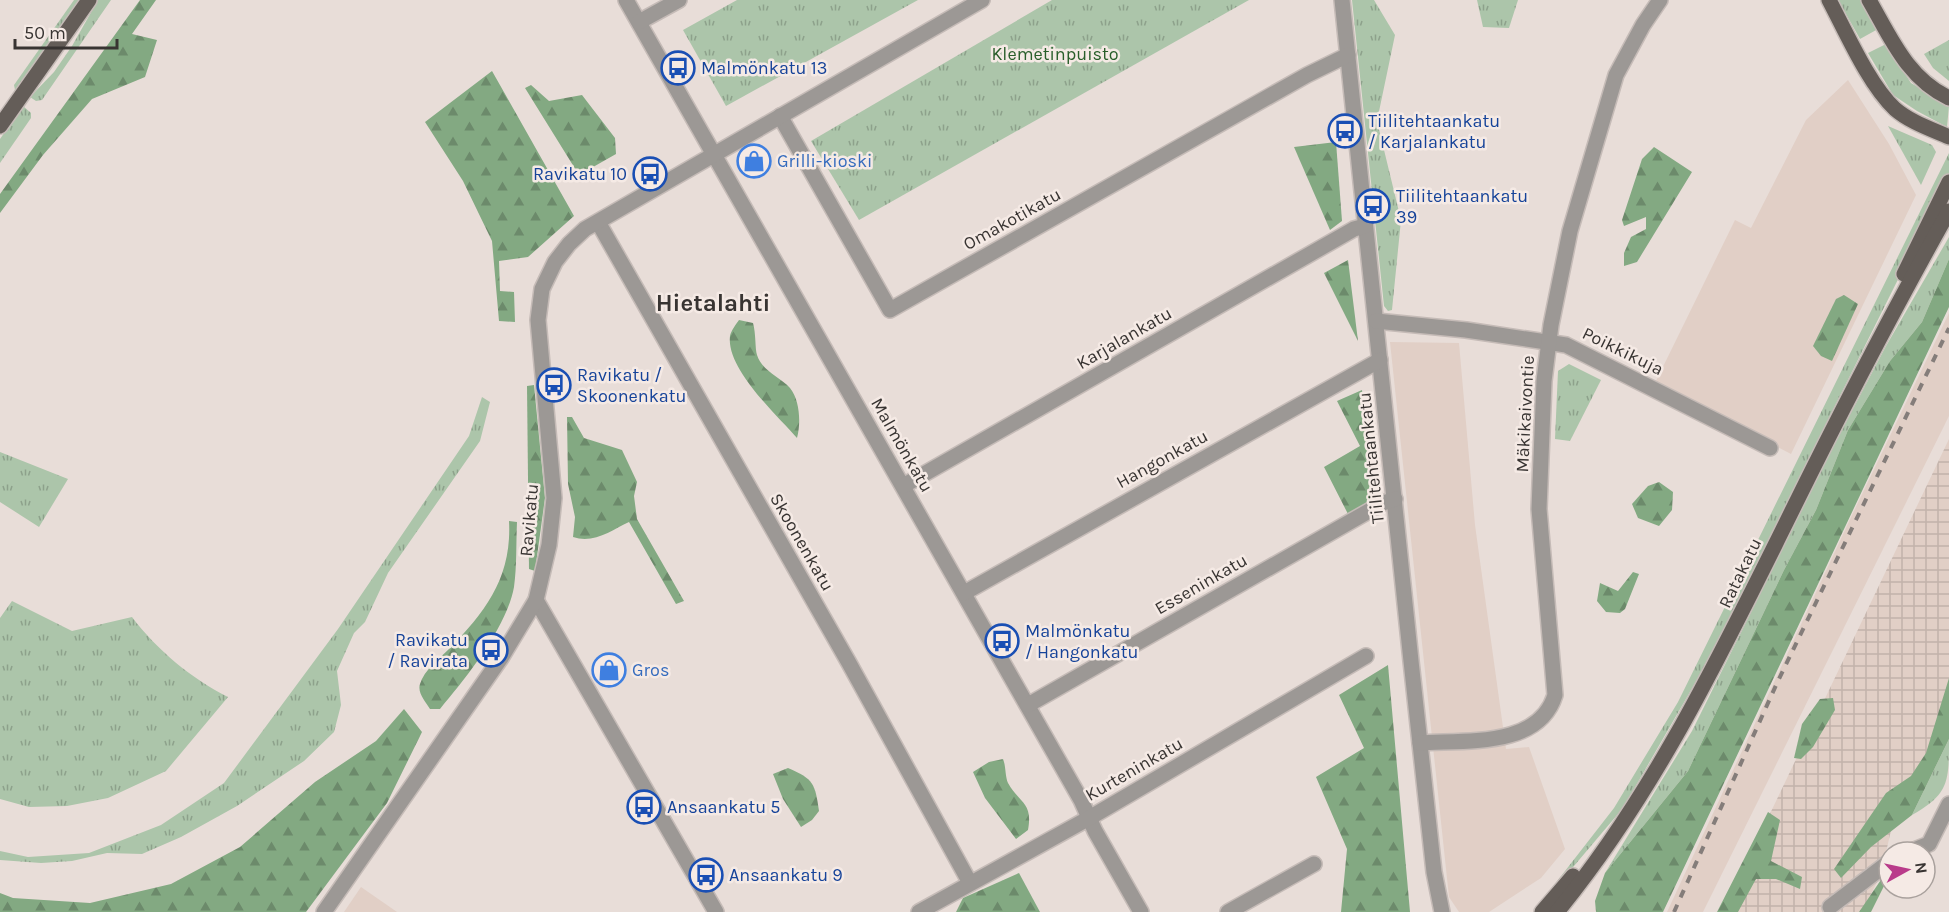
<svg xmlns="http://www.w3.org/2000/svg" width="1949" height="912" viewBox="0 0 1949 912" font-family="Karla,sans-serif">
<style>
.built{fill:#e1cfc6}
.industrial{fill:url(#industrial-grid)}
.grass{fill:url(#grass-tufts)}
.forest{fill:url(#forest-firs)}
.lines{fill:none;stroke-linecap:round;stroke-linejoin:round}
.minor-casing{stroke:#c5bbb7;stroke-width:18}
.major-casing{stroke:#c5bbb7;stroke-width:18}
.minor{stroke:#9c9895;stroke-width:15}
.major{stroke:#645d58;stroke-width:15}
.rail{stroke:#847d7a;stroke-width:4;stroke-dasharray:8 8;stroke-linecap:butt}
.labels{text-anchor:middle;stroke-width:5;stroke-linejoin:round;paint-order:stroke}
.park-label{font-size:18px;fill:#295e2a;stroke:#f5eae5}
.transit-label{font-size:18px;fill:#164399;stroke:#f5eae5;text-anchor:start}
.shop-label{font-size:18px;fill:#366cbe;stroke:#f5eae5;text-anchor:start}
.street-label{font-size:18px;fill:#383432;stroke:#f5eae5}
.district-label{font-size:24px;font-weight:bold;fill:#383432;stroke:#f5eae5}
</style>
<defs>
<pattern id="industrial-grid" width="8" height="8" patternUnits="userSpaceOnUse" patternTransform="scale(1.5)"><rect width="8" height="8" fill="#e1cfc6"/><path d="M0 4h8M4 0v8" fill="none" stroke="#c2b2ab"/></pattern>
<pattern id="grass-tufts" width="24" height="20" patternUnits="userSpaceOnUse" patternTransform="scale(1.5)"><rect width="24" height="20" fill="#acc5aa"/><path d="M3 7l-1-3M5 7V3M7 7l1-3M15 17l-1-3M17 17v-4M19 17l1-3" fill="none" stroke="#8da18b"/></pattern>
<pattern id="forest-firs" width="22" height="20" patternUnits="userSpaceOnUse" patternTransform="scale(1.5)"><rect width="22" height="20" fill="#83a982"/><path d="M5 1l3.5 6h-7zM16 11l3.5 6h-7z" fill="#6c8a6b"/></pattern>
</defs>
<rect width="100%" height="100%" fill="#e8ddd8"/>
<g class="built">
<polygon points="1848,80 1889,144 1916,195 1791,454 1655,383 1735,220 1751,228 1806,120"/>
<polygon points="1949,313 1949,416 1703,912 1667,912 1852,515"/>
<polygon points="1390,342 1459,343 1475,525 1506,749 1529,747 1565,849 1541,878 1489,912 1459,912 1449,897"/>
<polygon points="361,887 397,912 344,912"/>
</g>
<polygon class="industrial" points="1949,439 1949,712 1895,813 1881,874 1862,912 1723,912"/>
<g class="grass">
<polygon points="74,0 79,0 15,90 14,85"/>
<polygon points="98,0 111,0 42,100 36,101 30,97 54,72 72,46"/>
<polygon points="737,0 918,0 726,106 683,30"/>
<polygon points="1052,0 1249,0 859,220 811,141"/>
<polygon points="1352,0 1374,0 1395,35 1377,121 1401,220 1392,310 1388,311 1384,306"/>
<polygon points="1477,0 1518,0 1509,28 1483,27"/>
<polygon points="1838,0 1861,0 1878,29 1860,39"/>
<polygon points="1949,40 1949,81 1933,68 1924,54"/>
<polygon points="1886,44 1911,83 1949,106 1947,127 1917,111 1893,95 1868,53"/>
<polygon points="23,106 31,113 31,118 0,163 0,139"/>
<polygon points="1888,126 1932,145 1936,152 1921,185"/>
<polygon points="1949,153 1949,177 1709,659 1623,808 1552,892 1551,889 1614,808 1678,702"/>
<polygon points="1949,237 1949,259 1922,322 1890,361 1848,430 1816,510 1784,570 1688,771 1605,873 1692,731 1836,441 1886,346"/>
<polygon points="1569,364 1601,380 1570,441 1555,439 1558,371"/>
<polygon points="482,397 490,402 480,441 388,573 365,622 354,633 337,671 341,705 334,732 304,761 237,806 181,837 142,854 107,853 72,861 41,863 0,860 0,851 28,857 89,853 161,825 224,783 338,629 469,436"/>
<polygon points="0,452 68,479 39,527 0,502"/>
<path d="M12 601 72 631 132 617C157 650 192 679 228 697L166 771 108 798 67 806 29 807 0 799V618Z"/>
<path d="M1949 739C1949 782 1949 794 1912 815Z"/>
</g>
<g class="forest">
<polygon points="140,0 156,0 132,34 157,40 145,77 92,99 43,155 0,213 0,194"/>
<polygon points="492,71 574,216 528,257 499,261 500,291 514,292 515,322 499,321 492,241 463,181 425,122"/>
<polygon points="531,85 549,101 582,95 615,138 616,154 579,175 525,88"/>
<polygon points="1336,142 1342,221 1330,230 1294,147"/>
<polygon points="1654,147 1692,172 1637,262 1624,266 1624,253 1631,237 1646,229 1646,217 1624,226 1622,220 1642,159"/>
<polygon points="1949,259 1949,307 1663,912 1596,912 1595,901 1605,873 1688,771 1784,570 1816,510 1848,430 1890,361 1922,322"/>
<polygon points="1348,260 1358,341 1324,273"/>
<polygon points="1844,295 1858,304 1832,361 1821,356 1813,346 1836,299"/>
<path d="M739 320 753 323C756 333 755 349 757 355 762 371 780 377 790 388 800 400 801 424 797 438 777 415 726 369 730 336 731 331 736 324 739 320Z"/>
<polygon points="534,385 545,498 535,571 529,569 527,386"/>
<polygon points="1362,390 1374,502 1349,516 1324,467 1360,446 1337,401"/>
<path d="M567 417H572L584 438 622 450 637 482 634 496 637 519 684 601 676 604 629 522C612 530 594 544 573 537L575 517 568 484Z"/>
<polygon points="1659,482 1673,492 1672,510 1659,526 1638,518 1632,504 1648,486"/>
<path d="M509 521 517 522C516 543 517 566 514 587 507 627 466 678 440 709H430C426 702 417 693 420 684 424 670 439 659 449 649 486 611 512 577 509 521Z"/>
<polygon points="1633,572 1639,574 1625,609 1620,613 1606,612 1597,601 1600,583 1618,591"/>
<polygon points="1388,665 1410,912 1341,912 1347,849 1316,777 1364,748 1339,695"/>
<polygon points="1949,678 1949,739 1912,815 1871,847 1841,878 1834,869 1886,793 1911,776 1926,753"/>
<polygon points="1833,698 1835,710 1813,747 1801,759 1794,758 1802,724 1820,699"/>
<polygon points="404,709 422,732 387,803 306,912 0,912 0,893 13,898 90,903 171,884 240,847 315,782 376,741"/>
<path d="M1003 759C1006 766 1005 776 1008 783 1020 804 1033 802 1028 830L1016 839 985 798 973 772 989 762Z"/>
<path d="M788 768C814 779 815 784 819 811L812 820 801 827 783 799 773 774Z"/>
<polygon points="1768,812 1780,820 1771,861 1802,877 1800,889 1776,879 1756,879 1738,912 1717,912"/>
<polygon points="1889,868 1889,876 1871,912 1859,912"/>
<polygon points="1019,873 1040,912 956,912 963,898"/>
</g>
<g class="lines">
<defs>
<g id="minor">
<polyline points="626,0 1081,800 1095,831 1141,912"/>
<polyline points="1342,0 1411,661 1434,872 1442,912"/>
<polyline points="639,22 679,0"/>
<polyline points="780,116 890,310 1307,75 1348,55"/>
<polyline points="598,222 849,663 970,883"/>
<polyline points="1376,321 1466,330 1566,345 1770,448"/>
<polyline points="903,486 1354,229 1365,226"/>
<polyline points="964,593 1380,360"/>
<polyline points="536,600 716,912"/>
<polyline points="1028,705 1383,503 1395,499"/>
<path d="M1420 743C1465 740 1539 748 1555 695L1539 509 1544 381 1551 325 1570 231 1616 75 1643 25 1660 0"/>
<polyline points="1909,852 1929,844 1949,804"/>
<polyline points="1830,907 1889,862"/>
<polyline points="324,912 501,658 536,600 549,545 554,498 538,320 542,289 555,262 569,244 585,229 982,0"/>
<polyline points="919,912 1091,817 1366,656"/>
<polyline points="1228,912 1314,864"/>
</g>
<g id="major">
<path d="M1829 0C1846 32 1869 85 1895 109 1910 122 1931 129 1949 137"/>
<path d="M1869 0C1891 38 1907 78 1949 98"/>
<polyline points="0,126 89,0"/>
<polyline points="1904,274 1949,182"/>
<polyline points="1542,912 1573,876"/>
<path d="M1557 912C1653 795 1718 660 1785 525 1837 419 1891 314 1949 211"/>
</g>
</defs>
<use href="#minor" class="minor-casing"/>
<use href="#major" class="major-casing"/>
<use href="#minor" class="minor"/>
<use href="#major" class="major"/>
<polyline class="rail" points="1674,912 1777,683 1949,328"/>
</g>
<defs>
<symbol id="bus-ring" viewBox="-11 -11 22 22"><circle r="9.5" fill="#f5eae5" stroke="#1a4fb4" stroke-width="1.5"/><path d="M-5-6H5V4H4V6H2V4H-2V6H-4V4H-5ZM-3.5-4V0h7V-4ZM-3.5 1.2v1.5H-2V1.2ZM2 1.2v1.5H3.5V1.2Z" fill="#1a4fb4"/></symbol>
<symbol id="shop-ring" viewBox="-11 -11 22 22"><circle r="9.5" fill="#f5eae5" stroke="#3f7fe0" stroke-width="1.5"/><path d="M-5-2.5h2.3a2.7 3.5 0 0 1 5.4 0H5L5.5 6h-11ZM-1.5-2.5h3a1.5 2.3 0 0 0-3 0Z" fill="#3f7fe0"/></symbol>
</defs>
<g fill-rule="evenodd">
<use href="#bus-ring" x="659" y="49" width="38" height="38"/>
<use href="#bus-ring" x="1326" y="112" width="38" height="38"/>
<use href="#shop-ring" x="735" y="142" width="38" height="38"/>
<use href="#bus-ring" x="631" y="155" width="38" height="38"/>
<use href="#bus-ring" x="1354" y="187" width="38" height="38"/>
<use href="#bus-ring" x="535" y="366" width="38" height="38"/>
<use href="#bus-ring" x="983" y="622" width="38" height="38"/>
<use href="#bus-ring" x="472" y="631" width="38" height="38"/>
<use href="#shop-ring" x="590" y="651" width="38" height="38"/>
<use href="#bus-ring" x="625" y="788" width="38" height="38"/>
<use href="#bus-ring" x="687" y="856" width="38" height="38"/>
</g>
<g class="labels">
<g class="park-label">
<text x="1055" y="60">Klemetinpuisto</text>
</g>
<g class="transit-label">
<text x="701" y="74">Malmönkatu 13</text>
<text x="1368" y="127">Tiilitehtaankatu<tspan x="1368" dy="21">/ Karjalankatu</tspan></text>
<text x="627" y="180" text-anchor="end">Ravikatu 10</text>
<text x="1396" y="202">Tiilitehtaankatu<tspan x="1396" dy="21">39</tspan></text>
<text x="577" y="381">Ravikatu /<tspan x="577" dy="21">Skoonenkatu</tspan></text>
<text x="1025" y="637">Malmönkatu<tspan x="1025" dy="21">/ Hangonkatu</tspan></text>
<text x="468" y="646" text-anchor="end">Ravikatu<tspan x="468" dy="21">/ Ravirata</tspan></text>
<text x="667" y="813">Ansaankatu 5</text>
<text x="729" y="881">Ansaankatu 9</text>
</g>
<g class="shop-label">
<text x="777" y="167">Grilli-kioski</text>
<text x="632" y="676">Gros</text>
</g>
<g class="street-label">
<text transform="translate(1012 219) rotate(-29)" y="6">Omakotikatu</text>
<text transform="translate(1124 338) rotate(-30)" y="6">Karjalankatu</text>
<text transform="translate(1623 351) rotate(26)" y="6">Poikkikuja</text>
<text transform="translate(1525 414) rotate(-87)" y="6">Mäkikaivontie</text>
<text transform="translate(902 445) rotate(60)" y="6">Malmönkatu</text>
<text transform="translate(1371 458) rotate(-96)" y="6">Tiilitehtaankatu</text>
<text transform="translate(1162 459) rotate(-29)" y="6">Hangonkatu</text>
<text transform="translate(529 520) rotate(-85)" y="6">Ravikatu</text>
<text transform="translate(802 542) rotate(60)" y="6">Skoonenkatu</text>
<text transform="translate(1740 573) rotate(-64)" y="6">Ratakatu</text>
<text transform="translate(1201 584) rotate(-30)" y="6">Esseninkatu</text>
<text transform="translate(1134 769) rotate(-30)" y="6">Kurteninkatu</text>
</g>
<g class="district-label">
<text x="713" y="311">Hietalahti</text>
</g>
</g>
<g transform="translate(1907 870) rotate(82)"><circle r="28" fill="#f5eae5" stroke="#a9a19d" stroke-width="1.5"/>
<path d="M0-4.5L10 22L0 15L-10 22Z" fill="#b93b8a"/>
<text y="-9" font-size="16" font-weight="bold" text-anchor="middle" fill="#383432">N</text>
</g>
<path d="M15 39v9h102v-9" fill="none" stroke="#383432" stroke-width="3"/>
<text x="24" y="39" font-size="18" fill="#383432" stroke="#f5eae5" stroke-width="4.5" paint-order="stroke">50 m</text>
</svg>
